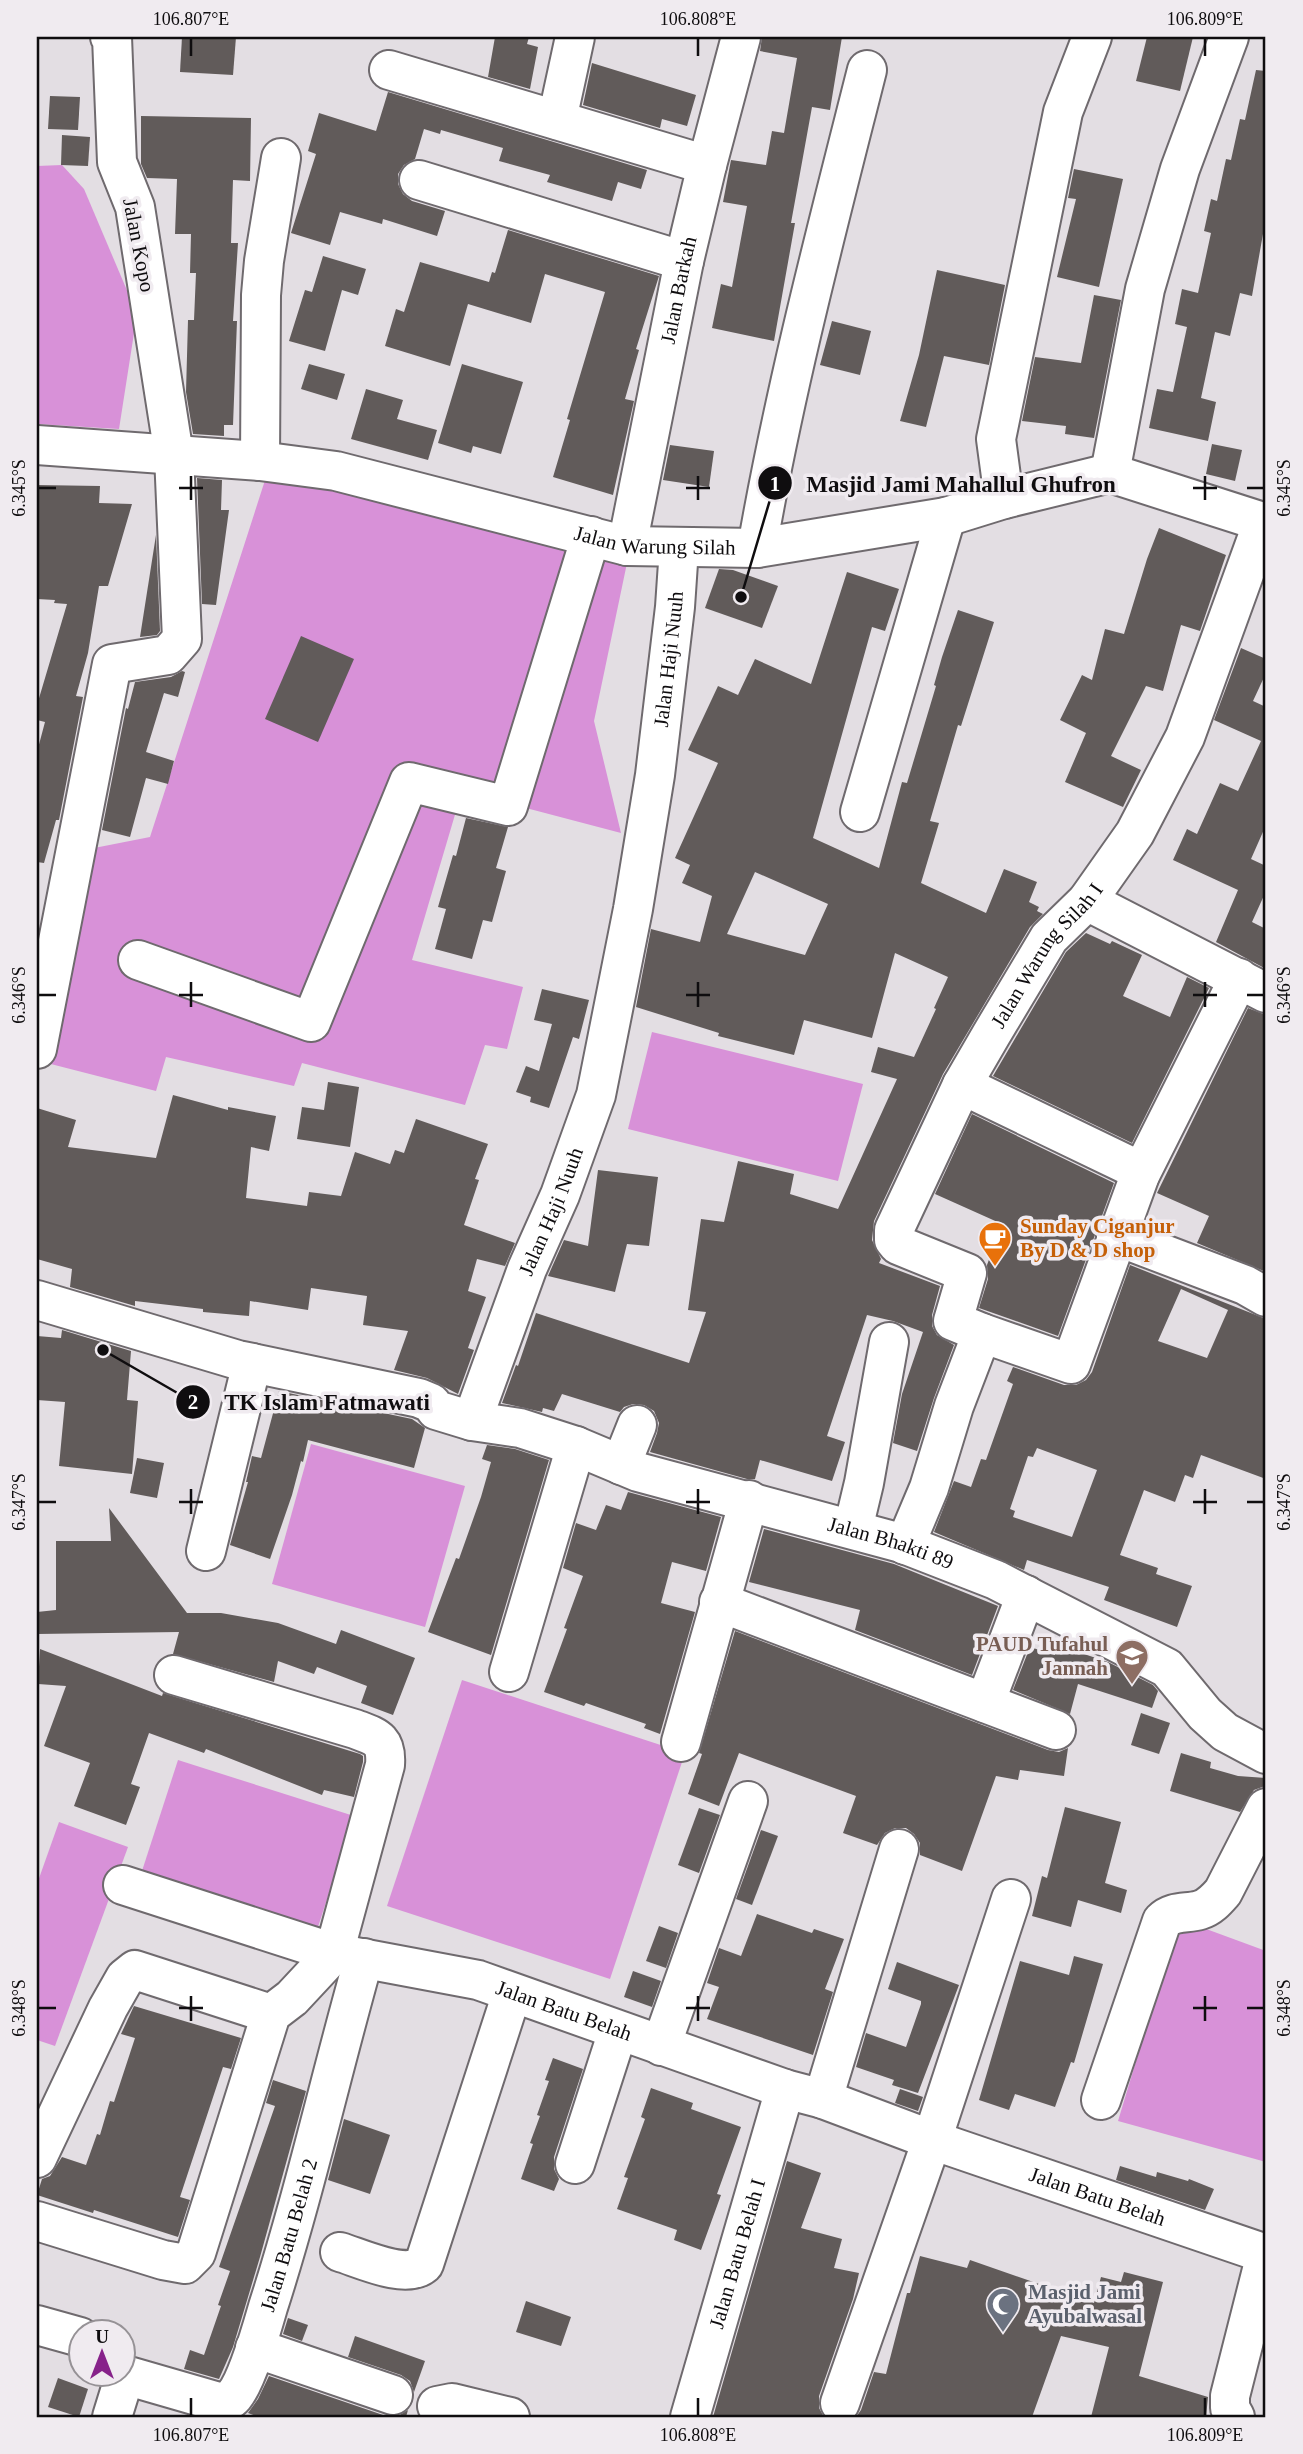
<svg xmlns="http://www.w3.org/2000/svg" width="1303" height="2454" viewBox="0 0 1303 2454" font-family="Georgia,serif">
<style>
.green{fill:#d891d8}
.building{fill:#615b5a;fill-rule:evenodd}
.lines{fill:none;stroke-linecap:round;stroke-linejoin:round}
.minor-casing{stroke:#6f6a6e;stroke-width:42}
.minor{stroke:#fff;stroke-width:38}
.ticks{fill:none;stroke:#0f0d0f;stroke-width:2.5}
.labels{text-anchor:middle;stroke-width:7;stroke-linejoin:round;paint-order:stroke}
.street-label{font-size:21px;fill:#0f0d0f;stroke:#f0ebf0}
.food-label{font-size:21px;font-weight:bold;fill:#c56008;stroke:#f0ebf0;text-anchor:start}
.education-label{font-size:21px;font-weight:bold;fill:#785e54;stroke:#f0ebf0;text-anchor:end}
.worship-label{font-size:21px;font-weight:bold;fill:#5b616d;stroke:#f0ebf0;text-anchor:start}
.leader{fill:none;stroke:#0f0d0f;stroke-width:2.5}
.callout-dot{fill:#0f0d0f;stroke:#f0ebf0;stroke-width:2.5}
.mark-label{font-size:21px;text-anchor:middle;font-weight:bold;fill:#fff}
.callout-label{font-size:23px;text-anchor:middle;font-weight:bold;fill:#0f0d0f;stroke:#f0ebf0;stroke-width:7;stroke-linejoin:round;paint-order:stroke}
.neatline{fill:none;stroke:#0f0d0f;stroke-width:2.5}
.ticks-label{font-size:18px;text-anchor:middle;fill:#0f0d0f}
</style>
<rect width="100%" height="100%" fill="#e3dee3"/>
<g class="green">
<polygon points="62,165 84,189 137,314 119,429 37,424 37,166"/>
<polygon points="267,474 627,563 594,721 621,833 462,791 412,960 523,987 507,1049 485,1045 465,1105 302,1063 294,1086 166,1057 156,1091 43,1062 84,850 150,837"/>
<polygon points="652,1032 863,1084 838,1181 628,1129"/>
<polygon points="311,1444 465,1486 425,1627 272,1584"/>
<polygon points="462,1680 685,1753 610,1979 387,1906"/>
<polygon points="178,1760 354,1816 317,1930 141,1874"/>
<polygon points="59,1822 128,1847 55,2046 37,2040 37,1884"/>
<polygon points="1179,1919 1266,1951 1266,2162 1118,2121"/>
</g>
<g class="building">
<polygon points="182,37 236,37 233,75 180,72"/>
<polygon points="495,37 529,37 527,44 538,47 530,89 488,77"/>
<polygon points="762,37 842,37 830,110 812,107 791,223 795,223 774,341 712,328 721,284 732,287 747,206 723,202 731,160 766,165 772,131 784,133 797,58 760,51"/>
<polygon points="1147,37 1193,37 1180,91 1136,81"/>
<polygon points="592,63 696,95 687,126 662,119 660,128 583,105"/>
<polygon points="1256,70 1266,71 1266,217 1252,296 1240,293 1230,336 1215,332 1201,398 1216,402 1208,441 1149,428 1157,389 1173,392 1187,327 1175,324 1182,289 1198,293 1211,233 1204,231 1211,199 1217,201 1226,159 1231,160 1240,119 1245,120"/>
<polygon points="388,92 647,170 641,189 618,182 612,201 547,182 550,175 499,161 503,148 441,130 440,134 424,129 415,159 404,165 398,174 398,184 403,194 412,201 445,211 437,236 383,219 382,224 340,212 330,245 291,233 316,154 308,151 319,113 376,131"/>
<polygon points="50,96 80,97 78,130 48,129"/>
<polygon points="141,116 251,118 250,181 233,180 231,243 238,243 233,321 237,321 233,425 224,425 224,436 193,434 186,392 188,320 194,320 196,273 190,273 191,234 175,234 177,179 147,178 141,164"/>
<polygon points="62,135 90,137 88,166 61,165"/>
<polygon points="1074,169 1123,179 1099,287 1057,277 1076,199 1068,198"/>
<polygon points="508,230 659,276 636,349 639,350 625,399 634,401 613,495 553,477 570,420 567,419 605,292 545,274 531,323 468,304 450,366 385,346 396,309 404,312 420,262 489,282 492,272 495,273"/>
<polygon points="323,256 366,269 358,295 342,290 325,351 289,341 305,290 312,292"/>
<polygon points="937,270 1005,285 989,365 944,356 926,427 900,421 919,355"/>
<polygon points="1094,295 1121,300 1094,438 1065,434 1066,426 1022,421 1035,357 1081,363"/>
<polygon points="832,321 871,331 860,375 820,365"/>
<polygon points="309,364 345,374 337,400 301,389"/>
<polygon points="462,364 523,382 501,454 473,446 471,453 438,443"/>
<polygon points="366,389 403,400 397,419 437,430 428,460 351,439"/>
<polygon points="1212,444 1242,450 1235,481 1206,474"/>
<polygon points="670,445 714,451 709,487 663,480"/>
<polygon points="197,478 222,480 221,510 229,510 216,605 202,604"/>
<polygon points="37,485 100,486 99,503 132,504 108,586 99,586 88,653 76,696 83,697 59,820 56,820 44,863 37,862 37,752 45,722 37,720 37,705 67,604 54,603 55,600 37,599"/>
<polygon points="1159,528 1226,555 1200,631 1181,625 1163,691 1146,686 1111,756 1141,770 1123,807 1065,782 1086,733 1060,720 1082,675 1092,680 1105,629 1124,634 1147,559"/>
<polygon points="156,535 160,631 157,635 140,637"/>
<polygon points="719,569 733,570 778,586 762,628 705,608"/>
<path d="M847 572 899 589 885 631 872 627 813 838 879 868 902 782 907 783 936 686 934 685 942 657 958 610 994 622 961 726 958 725 930 821 939 823 921 883 986 913 1004 869 1037 882 1029 902 1039 907 1037 911 1043 914 1030 927 943 1074 874 1221 872 1240 881 1259 879 1263 940 1286 932 1315V1326L937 1335 954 1345 934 1398 917 1451 893 1443 902 1394 923 1332 893 1321 867 1315 827 1436 845 1442 832 1481 760 1460 755 1479H747L650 1452 657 1433 659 1423 654 1411 644 1405 633 1404 624 1407 620 1412 562 1394 554 1411 543 1408 542 1412 502 1403 516 1365 518 1366 536 1313 689 1363 706 1312 688 1310 701 1219 724 1222 738 1161 794 1174 790 1194 838 1209 897 1079 871 1072 878 1047 914 1057 936 1009 934 1008 948 977 895 953 872 1038 804 1020 794 1055 718 1036 719 1033 636 1007 651 929 700 942 712 896 682 883 690 865 675 858 718 763 688 750 718 686 738 695 755 659 811 684ZM755 872 828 904 805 955 727 934Z"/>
<polygon points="301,636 354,659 318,742 265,719"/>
<polygon points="1241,648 1266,659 1266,673 1253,701 1266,707 1266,825 1251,859 1266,866 1266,891 1252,922 1266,929 1266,969 1216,942 1238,890 1173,860 1187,829 1197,834 1220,783 1238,791 1261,741 1214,720"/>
<polygon points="182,671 185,672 178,697 164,693 146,752 174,761 168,784 146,778 130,837 102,830 126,708 128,709 135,682 171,677"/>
<polygon points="466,818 508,827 496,868 506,871 492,922 483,920 472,959 435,949 446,909 438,907 453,855 456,856"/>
<polygon points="1086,933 1110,944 1112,941 1142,955 1123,996 1170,1017 1187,977 1209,988 1132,1143 993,1076 1066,952"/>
<polygon points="542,989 589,1000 579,1039 573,1037 549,1108 530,1102 531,1097 516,1092 526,1066 539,1071 552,1024 534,1020"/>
<polygon points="1248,1008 1266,1015 1266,1272 1197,1243 1209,1216 1157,1193"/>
<polygon points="328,1082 359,1087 350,1147 297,1139 302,1107 324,1110"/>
<polygon points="173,1095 228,1110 228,1107 276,1116 269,1151 251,1147 246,1198 307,1206 309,1192 341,1196 355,1152 390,1164 395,1150 404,1153 416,1119 488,1144 475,1179 479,1180 464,1225 515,1243 505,1266 477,1259 468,1291 486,1297 468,1348 474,1350 458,1394 427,1378 394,1370 408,1331 363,1325 367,1296 311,1288 308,1310 250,1301 249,1316 203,1312 203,1309 135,1301 135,1306 70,1287 72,1269 37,1259 37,1108 76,1120 68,1147 156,1158"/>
<polygon points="972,1114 1114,1183 1058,1336 979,1308 988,1279 987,1265 1002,1224 935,1194"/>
<polygon points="598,1170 658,1177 649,1246 627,1244 615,1292 548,1276 564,1240 588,1246"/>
<path d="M1130 1265 1266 1319V1479L1201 1455 1193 1478 1185 1475 1175 1502 1144 1490 1120 1555 1158 1568 1156 1574 1192 1586 1177 1627 1104 1600 1109 1587 1027 1560 1024 1570 934 1532 954 1481 971 1487 981 1459 986 1460 1013 1384 1007 1381 1013 1367 1064 1385H1076L1086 1380 1092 1372ZM1181 1289 1228 1310 1207 1358 1158 1341ZM1037 1448 1097 1470 1072 1537 1013 1517 1015 1511 1010 1509 1028 1456 1033 1457Z"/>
<polygon points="62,1330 131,1351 127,1400 138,1401 132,1474 59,1466 65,1402 37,1400 37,1336 61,1338"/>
<polygon points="279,1391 412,1419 425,1428 414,1468 308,1440 303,1462 301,1461 292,1495 270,1559 230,1545 248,1482 246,1482 252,1456 261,1458"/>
<polygon points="487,1445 515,1449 549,1460 491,1655 428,1632 456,1558 459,1559 481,1497 491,1462 482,1459"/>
<polygon points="137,1458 164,1463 157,1498 130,1493"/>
<polygon points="628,1492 721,1517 706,1571 672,1562 661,1603 695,1612 660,1734 644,1728 646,1724 586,1703 584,1706 544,1692 567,1629 564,1628 583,1576 563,1568 576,1523 596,1530 606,1505 621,1510"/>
<polygon points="109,1508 187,1613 221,1613 278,1623 336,1644 341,1630 415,1658 393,1715 361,1703 367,1686 317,1667 314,1674 278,1661 274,1682 173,1654 179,1632 37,1634 37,1612 56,1610 56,1541 111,1541"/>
<polygon points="764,1529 894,1564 998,1606 972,1675 855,1630 860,1610 749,1582"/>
<polygon points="735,1631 1048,1750 1059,1752 1068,1748 1064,1776 1020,1770 1018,1780 996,1776 962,1871 920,1855 920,1843 914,1834 906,1828 895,1828 885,1833 877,1845 843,1833 856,1796 739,1753 719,1806 688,1794 702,1754 699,1753"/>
<polygon points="1060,1638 1082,1649 1081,1653 1108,1662 1153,1685 1158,1691 1152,1708 1078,1684 1070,1714 1013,1690 1030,1647 1055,1655"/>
<polygon points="40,1649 162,1696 163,1693 360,1754 363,1756 363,1762 354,1797 324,1790 322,1795 206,1749 204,1753 149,1733 131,1784 140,1787 126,1825 74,1806 90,1763 44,1746 66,1686 38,1684"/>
<polygon points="1141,1713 1170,1723 1159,1754 1131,1745"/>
<polygon points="1181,1753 1211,1762 1210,1768 1238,1776 1266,1778 1265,1786 1254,1790 1240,1812 1170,1791"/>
<polygon points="1065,1807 1121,1822 1105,1883 1127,1890 1121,1913 1078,1900 1071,1927 1032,1916 1042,1876 1047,1878"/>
<polygon points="699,1808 720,1815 699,1873 678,1865"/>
<polygon points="761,1830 778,1836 752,1905 736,1899"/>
<polygon points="757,1914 812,1933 814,1929 844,1939 825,1989 833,1992 813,2055 707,2019 719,1987 707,1983 719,1948 741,1956"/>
<polygon points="659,1926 678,1933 666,1968 646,1961"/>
<polygon points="1074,1956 1103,1964 1074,2063 1071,2062 1055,2107 1015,2094 1009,2110 979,2100 1020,1961 1069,1975"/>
<polygon points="897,1962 959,1985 918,2093 892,2085 894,2080 856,2067 866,2033 906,2047 921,2004 921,2001 888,1989"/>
<polygon points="633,1971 661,1981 652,2007 624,1997"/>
<polygon points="134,2006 241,2038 231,2069 223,2067 180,2197 190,2200 178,2237 94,2210 93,2213 37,2195 42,2179 50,2176 62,2157 86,2165 97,2134 100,2135 110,2101 114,2102 135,2038 121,2034"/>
<polygon points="553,2058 583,2069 554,2157 554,2169 559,2179 554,2191 521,2179 533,2144 530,2143 540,2116 537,2115 549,2081 545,2080"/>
<polygon points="273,2080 306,2091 260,2257 233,2347 219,2379 184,2369 190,2350 204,2355 221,2306 218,2305 230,2271 219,2267 275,2106 266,2103"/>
<polygon points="651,2088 693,2103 691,2109 741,2127 717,2194 721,2195 701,2250 674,2240 677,2230 617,2209 628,2178 624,2177 645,2119 641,2117"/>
<polygon points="900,2089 923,2097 918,2111 895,2103"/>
<polygon points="344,2119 390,2135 370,2194 328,2180"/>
<polygon points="787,2161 821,2173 801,2228 842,2239 834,2268 859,2273 853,2299 819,2396 819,2408 824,2417 713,2417"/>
<polygon points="1120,2166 1156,2177 1157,2172 1188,2181 1189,2179 1214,2189 1205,2210 1116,2180"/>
<polygon points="920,2256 967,2268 970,2260 1094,2303 1101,2277 1121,2282 1124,2272 1163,2282 1139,2376 1208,2397 1206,2417 1091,2417 1109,2347 1061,2336 1032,2417 856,2417 861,2410 874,2372 886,2374 907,2293 910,2293"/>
<polygon points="526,2301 571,2317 561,2346 516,2332"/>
<polygon points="288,2318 308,2325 302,2341 283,2334"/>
<polygon points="355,2336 425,2361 414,2392 410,2381 401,2375 348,2357"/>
<polygon points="269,2376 386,2416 398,2416 408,2410 406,2417 259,2417 248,2413 258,2399"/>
<polygon points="58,2378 88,2389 79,2417 48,2407"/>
</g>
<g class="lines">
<defs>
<g id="minor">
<polyline points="389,70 707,165"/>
<polyline points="557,120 575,37"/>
<polyline points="419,180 684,261"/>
<path id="s1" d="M37 445 260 461 336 471 627 546 757 548 946 517 1004 499 1110 473 1266 523"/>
<polyline points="260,461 261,295 264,261 281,158"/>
<polyline points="1110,473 1145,289 1180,169 1229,37"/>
<polyline points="1004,499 996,439 1063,112 1092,37"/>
<path id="s2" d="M627 546 684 261 707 165 741 37"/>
<path d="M757 548C785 387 827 228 867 70"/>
<polyline points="860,812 946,517"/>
<polyline points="1087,901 1266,993"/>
<polyline points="138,960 311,1022 409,782 508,806 591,536"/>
<polyline points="37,1049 112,664 168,655 182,639 174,455 135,207 117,162 112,37 110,37"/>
<polyline points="962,1085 1130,1166 1140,1175"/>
<polyline points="1116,1236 1245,1285 1266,1297"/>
<path id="s3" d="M37 1300 238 1360 419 1398 431 1403 436 1410 472 1421 520 1428 576 1446 638 1472 901 1543 996 1580 1167 1668 1205 1714 1225 1732 1266 1754"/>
<path id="s4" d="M982 1333 953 1321 967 1273 898 1245 894 1240V1230L962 1085 991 1035 1049 938 1087 901 1135 833 1185 737 1263 522"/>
<path id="s5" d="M472 1421 527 1269 560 1195 596 1095 633 909 655 775 675 607 679 548"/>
<polyline points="621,1465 637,1425"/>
<polyline points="853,1529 864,1483 889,1342"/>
<polyline points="905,1545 929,1488 954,1406 982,1333 1071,1364 1140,1175 1239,978"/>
<polyline points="206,1551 252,1363"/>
<polyline points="719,1602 1056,1730"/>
<polyline points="509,1672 576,1446"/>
<polyline points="985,1703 1026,1595"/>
<polyline points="681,1742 749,1500"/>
<path d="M123 1885 334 1953 385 1765C387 1739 376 1737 355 1729L174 1675"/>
<polyline points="661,2046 748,1801"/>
<polyline points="823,2099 899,1849"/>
<path d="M1101 2100 1162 1921C1173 1910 1187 1914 1200 1910 1210 1907 1216 1900 1223 1892L1266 1808"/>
<polyline points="37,2158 108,2008 125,1978 135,1970 271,2014"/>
<polyline points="575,2164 618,2031"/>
<path id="s6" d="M37 2221 163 2260 185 2264 196 2253 271 2014 292 1998 334 1953 478 1980 785 2089 823 2099 932 2140 1266 2254"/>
<path d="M340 2252C360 2258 406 2280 424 2264L512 1993"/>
<polyline points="37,2325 80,2337"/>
<polyline points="255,2348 393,2395"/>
<path id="s7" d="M122 2372 125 2375 215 2401C222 2402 229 2402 234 2396 247 2381 262 2328 268 2307 305 2192 331 2074 364 1958"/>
<polyline points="840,2403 932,2140 1011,1899"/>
<polyline points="437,2406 452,2403 510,2417"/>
<polyline points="112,2417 125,2375"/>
<path id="s8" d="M690 2417 785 2089"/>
<polyline points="1235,2417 1230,2408 1230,2396 1266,2254"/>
</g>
</defs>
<use href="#minor" class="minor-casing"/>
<use href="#minor" class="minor"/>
</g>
<path class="ticks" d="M191 38V56M698 38V56M1205 38V56M191 476V500M698 476V500M1205 476V500M38 488H56M179 488H203M686 488H710M1193 488H1217M1247 488H1264M191 982V1007M698 982V1007M1205 982V1007M38 995H56M179 995H203M686 995H710M1193 995H1217M1247 995H1264M191 1489V1514M698 1489V1514M1205 1489V1514M38 1502H56M179 1502H203M686 1502H710M1193 1502H1217M1247 1502H1264M191 1996V2021M698 1996V2021M1205 1996V2021M38 2008H56M179 2008H203M686 2008H710M1193 2008H1217M1247 2008H1264M191 2398V2416M698 2398V2416M1205 2398V2416"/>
<defs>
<symbol id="cafe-pin" viewBox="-11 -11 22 30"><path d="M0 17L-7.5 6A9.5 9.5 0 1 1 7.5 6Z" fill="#e8710a" stroke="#f0ebf0"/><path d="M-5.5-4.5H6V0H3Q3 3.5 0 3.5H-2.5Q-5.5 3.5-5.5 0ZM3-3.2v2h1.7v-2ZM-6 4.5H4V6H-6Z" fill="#fff"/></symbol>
<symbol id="school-pin" viewBox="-11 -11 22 30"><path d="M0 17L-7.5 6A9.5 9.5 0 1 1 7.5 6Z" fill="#8d6e63" stroke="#f0ebf0"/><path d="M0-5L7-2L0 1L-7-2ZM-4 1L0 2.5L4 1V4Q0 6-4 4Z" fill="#fff"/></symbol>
<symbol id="mosque-pin" viewBox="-11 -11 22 30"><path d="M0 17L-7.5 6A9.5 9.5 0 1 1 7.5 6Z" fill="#6b7280" stroke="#f0ebf0"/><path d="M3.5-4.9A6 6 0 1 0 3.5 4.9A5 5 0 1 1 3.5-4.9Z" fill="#fff"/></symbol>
</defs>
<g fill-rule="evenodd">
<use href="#cafe-pin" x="976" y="1219" width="38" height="52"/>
<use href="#school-pin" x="1113" y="1637" width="38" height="52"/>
<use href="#mosque-pin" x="984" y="2285" width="38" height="52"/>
</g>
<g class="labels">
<g class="street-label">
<text transform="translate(139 245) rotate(79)" y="7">Jalan Kopo</text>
<text dy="7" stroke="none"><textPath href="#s2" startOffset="261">Jalan Barkah</textPath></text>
<text dy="7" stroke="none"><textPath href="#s1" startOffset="628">Jalan Warung Silah</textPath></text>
<text dy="7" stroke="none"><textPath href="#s5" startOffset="791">Jalan Haji Nuuh</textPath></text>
<text dy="7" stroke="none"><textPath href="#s4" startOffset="488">Jalan Warung Silah I</textPath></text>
<text dy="7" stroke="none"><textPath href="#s5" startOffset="224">Jalan Haji Nuuh</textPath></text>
<text dy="7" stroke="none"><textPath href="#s3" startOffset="891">Jalan Bhakti 89</textPath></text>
<text dy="7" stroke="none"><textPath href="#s6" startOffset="746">Jalan Batu Belah</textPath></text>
<text dy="7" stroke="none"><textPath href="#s6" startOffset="1311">Jalan Batu Belah</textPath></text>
<text dy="7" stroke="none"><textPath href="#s7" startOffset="289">Jalan Batu Belah 2</textPath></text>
<text dy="7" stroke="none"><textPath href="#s8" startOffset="170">Jalan Batu Belah I</textPath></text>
</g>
<g class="food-label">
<text x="1020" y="1233">Sunday Ciganjur<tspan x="1020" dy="24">By D &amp; D shop</tspan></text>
</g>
<g class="education-label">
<text x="1108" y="1651">PAUD Tufahul<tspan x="1108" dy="24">Jannah</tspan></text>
</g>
<g class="worship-label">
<text x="1028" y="2299">Masjid Jami<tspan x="1028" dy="24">Ayubalwasal</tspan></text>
</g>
</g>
<path class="leader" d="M741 597L775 483M103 1350L193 1402"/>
<g class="callout-dot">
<circle cx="741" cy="597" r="7"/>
<circle cx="103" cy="1350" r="7"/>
<circle cx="775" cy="483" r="18"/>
<circle cx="193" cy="1402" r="18"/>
</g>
<g class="mark-label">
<text x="775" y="491">1</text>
<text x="193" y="1409">2</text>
</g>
<g class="callout-label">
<text x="961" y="492">Masjid Jami Mahallul Ghufron</text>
<text x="327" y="1410">TK Islam Fatmawati</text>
</g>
<rect width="1303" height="2454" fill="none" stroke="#f0ebf0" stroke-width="77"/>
<g transform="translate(102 2353)"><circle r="33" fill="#f0ebf0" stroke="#969296" stroke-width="2"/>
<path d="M0-5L12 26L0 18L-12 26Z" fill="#87228a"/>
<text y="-10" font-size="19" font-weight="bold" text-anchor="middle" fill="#0f0d0f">U</text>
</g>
<rect x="38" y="38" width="1226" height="2378" class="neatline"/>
<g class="ticks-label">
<text x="191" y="25">106.807°E</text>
<text x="698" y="25">106.808°E</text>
<text x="1205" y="25">106.809°E</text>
<text transform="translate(19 488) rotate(-90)" y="6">6.345°S</text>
<text transform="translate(1284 488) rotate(-90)" y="6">6.345°S</text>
<text transform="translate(19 995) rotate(-90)" y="6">6.346°S</text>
<text transform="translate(1284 995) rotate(-90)" y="6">6.346°S</text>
<text transform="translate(19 1502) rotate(-90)" y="6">6.347°S</text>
<text transform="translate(1284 1502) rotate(-90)" y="6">6.347°S</text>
<text transform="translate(19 2008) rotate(-90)" y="6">6.348°S</text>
<text transform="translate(1284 2008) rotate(-90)" y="6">6.348°S</text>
<text x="191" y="2441">106.807°E</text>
<text x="698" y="2441">106.808°E</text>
<text x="1205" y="2441">106.809°E</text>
</g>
</svg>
